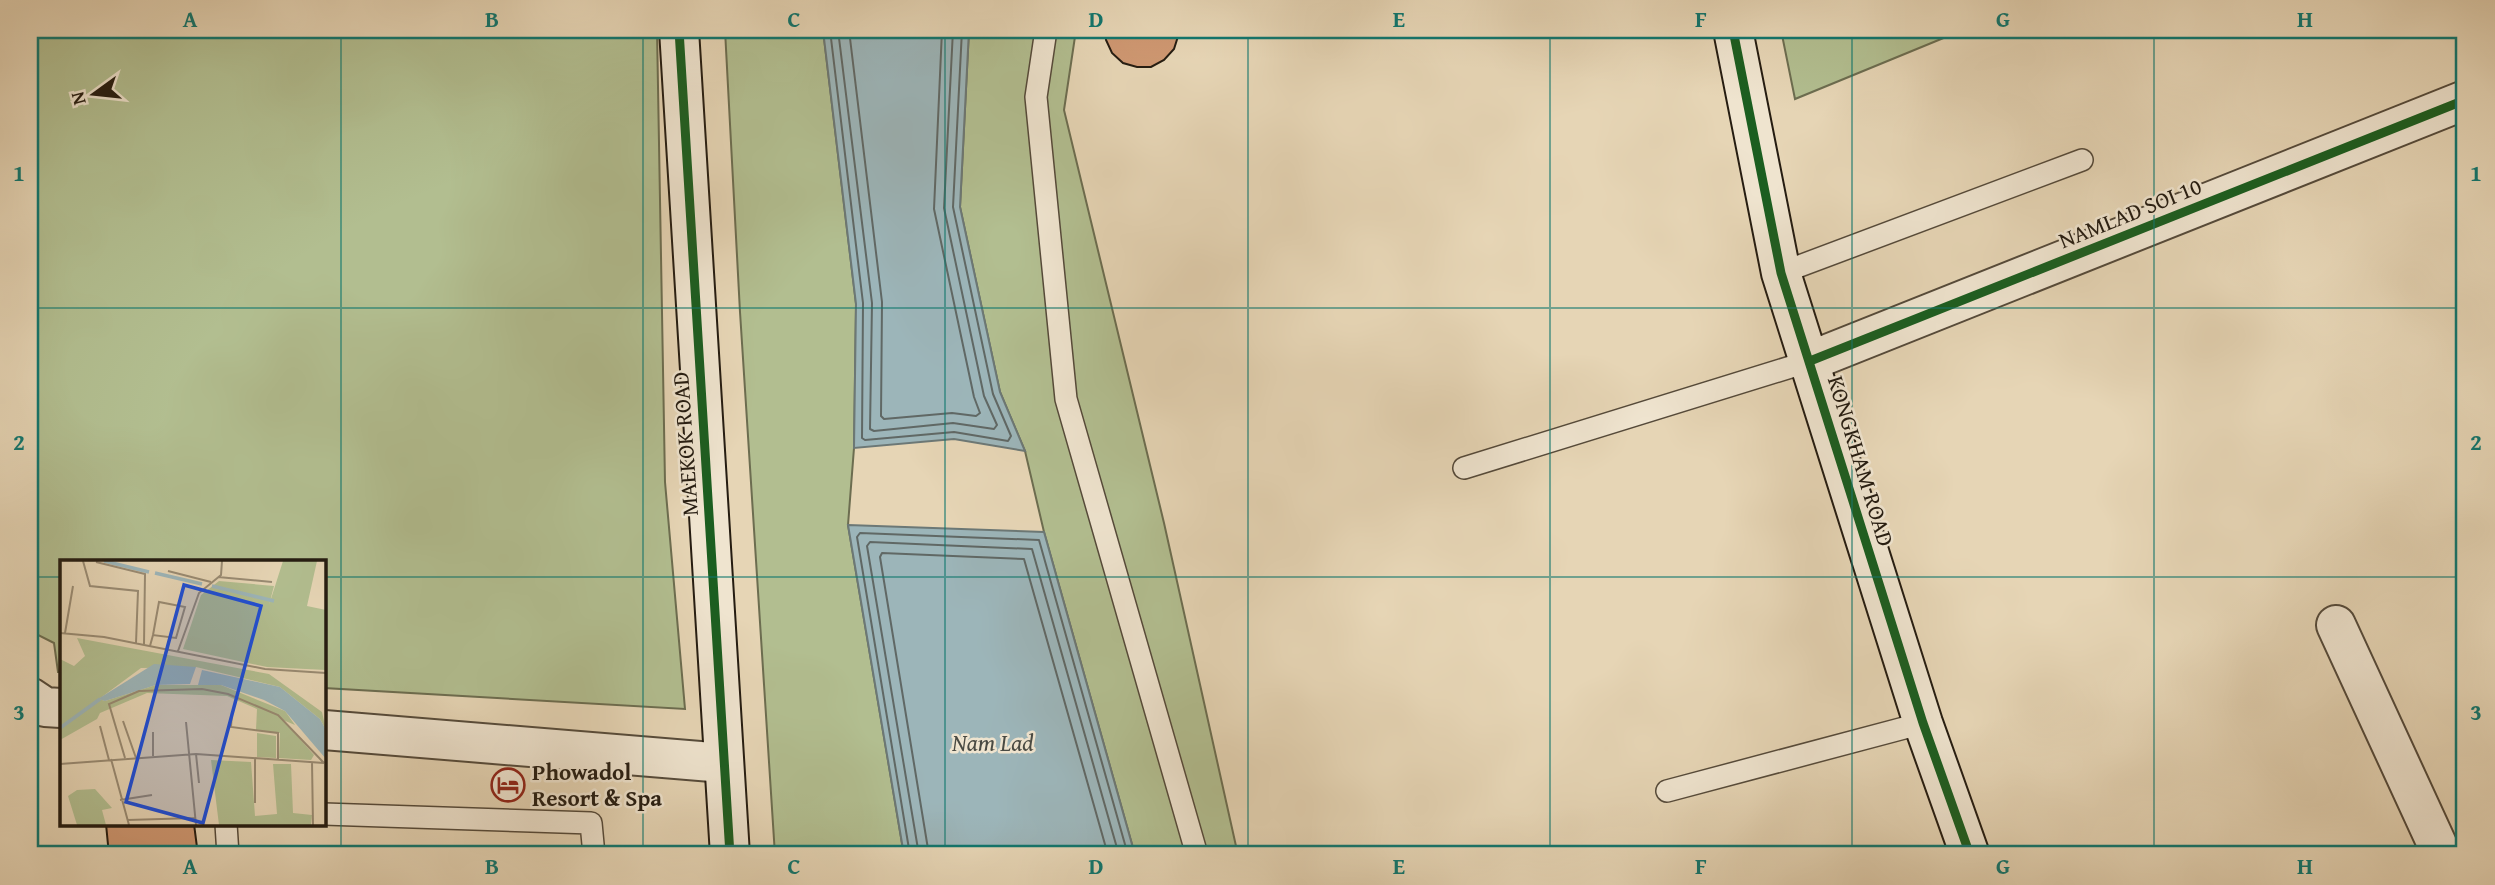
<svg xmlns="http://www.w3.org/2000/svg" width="2495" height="885" viewBox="0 0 2495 885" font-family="'Gentium Book Plus',serif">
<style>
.green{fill:#b2be90;stroke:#6c6d50;stroke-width:2}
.water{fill:#9cb5b9;stroke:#6c7876;stroke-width:2}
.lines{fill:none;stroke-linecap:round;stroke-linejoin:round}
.shore{stroke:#606865;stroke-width:2}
.building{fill:#ce9771;stroke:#251c11;stroke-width:2}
.lane-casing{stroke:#554a3a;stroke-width:24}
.street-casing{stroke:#554a3a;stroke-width:42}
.secondary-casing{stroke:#251c11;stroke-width:42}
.lane{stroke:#efe4cf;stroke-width:21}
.street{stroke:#efe4cf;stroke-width:38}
.secondary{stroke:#efe4cf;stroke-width:38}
.cycleway-casing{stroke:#efe4cf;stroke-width:13}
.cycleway{stroke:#1b5e20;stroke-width:9}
.grid{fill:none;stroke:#0f766e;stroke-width:2;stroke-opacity:0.55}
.labels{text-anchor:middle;stroke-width:5;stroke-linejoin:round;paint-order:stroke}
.street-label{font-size:23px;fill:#251c11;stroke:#efe4cf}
.poi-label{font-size:23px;font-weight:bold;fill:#251c11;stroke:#efe4cf;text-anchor:start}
.water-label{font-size:24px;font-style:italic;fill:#494a43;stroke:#efe4cf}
.inset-river{fill:none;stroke:#9cb5b9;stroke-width:3.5}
.inset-road{fill:none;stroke:#998b73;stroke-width:2}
.view{fill:#1d4ed8;fill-opacity:0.15;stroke:#1d4ed8;stroke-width:3.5}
.inset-edge{fill:none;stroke:#251c11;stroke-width:3.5}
.neatline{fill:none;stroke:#0f766e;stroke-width:2.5}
.grid-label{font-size:23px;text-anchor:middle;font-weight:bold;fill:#0f766e}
</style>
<rect width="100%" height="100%" fill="#e6d5b5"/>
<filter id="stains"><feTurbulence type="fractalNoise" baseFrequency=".00286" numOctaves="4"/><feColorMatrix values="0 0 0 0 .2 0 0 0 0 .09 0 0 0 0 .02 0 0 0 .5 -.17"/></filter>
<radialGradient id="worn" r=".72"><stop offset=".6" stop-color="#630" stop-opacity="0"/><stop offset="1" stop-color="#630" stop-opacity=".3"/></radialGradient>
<g class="green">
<polygon points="30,30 657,30 665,482 685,709 324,688 324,561 61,561 61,672 58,672 54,643 30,631"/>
<polygon points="725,30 823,30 856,304 854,448 848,525 904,855 775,855 740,312"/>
<polygon points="969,30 1076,30 1064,110 1164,523 1238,855 1135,855 1044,532 1025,451 1000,392 960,207"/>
<polygon points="1781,30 1963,30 1795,99"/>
</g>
<g class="water">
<polygon points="823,30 969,30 960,207 1000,392 1025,451 954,439 854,448 856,304"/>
<polygon points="848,525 1044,532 1135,855 904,855"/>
</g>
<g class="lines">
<g class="shore">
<polyline points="830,30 863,303 862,438 865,440 954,432 1008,441 1011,436 993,394 953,207 962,30"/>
<polyline points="838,30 872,303 870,429 874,431 953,423 994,429 997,425 984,396 944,208 953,30"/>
<polyline points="849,30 882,302 881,416 884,419 952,413 976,416 980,413 974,397 934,209 942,30"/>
<polyline points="910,855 857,537 860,533 1039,540 1128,855"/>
<polyline points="919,855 867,546 870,542 1032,549 1119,855"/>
<polyline points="929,855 880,557 882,553 1024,559 1108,855"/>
</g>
</g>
<g class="building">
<polygon points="1105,30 1180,30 1174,49 1164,60 1151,67 1137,67 1123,63 1112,53 1106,40"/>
<polygon points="106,824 194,824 198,855 109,855"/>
</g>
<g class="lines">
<defs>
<g id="lane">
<polyline points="1046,30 1036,97 1066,399 1197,855"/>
<polyline points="1781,273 2082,160"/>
<polyline points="1464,468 1810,361"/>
<polyline points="1667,791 1923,723"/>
<polyline points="324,814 591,823 594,855"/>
<polyline points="226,824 228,855"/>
</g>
<g id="street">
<polyline points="1810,361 2465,100"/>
<polyline points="2336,625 2442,855"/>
<polyline points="30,697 45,707 61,708"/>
<polyline points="324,730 724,763"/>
</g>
<g id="secondary">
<polyline points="679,30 730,855"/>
<polyline points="1733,30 1781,273 1923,723 1970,855"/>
</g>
</defs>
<use href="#lane" class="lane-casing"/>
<use href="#street" class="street-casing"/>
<use href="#secondary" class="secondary-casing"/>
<use href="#lane" class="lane"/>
<use href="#street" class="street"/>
<use href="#secondary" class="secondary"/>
<defs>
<g id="cycleway">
<polyline points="679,30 730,855"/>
<polyline points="1733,30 1781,273 1923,723 1970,855"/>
<polyline points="1810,361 2465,100"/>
</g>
</defs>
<use href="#cycleway" class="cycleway-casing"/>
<use href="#cycleway" class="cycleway"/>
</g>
<path class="grid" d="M341 30V855M643 30V855M945 30V855M1248 30V855M1550 30V855M1852 30V855M2154 30V855M30 308H2465M30 577H61M324 577H2465"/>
<defs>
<symbol id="hotel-ring" viewBox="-11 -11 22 22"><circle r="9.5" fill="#efe4cf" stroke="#8f2418" stroke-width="1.5"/><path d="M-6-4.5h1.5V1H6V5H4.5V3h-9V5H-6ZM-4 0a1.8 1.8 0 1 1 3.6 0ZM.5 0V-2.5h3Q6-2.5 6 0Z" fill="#8f2418"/></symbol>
</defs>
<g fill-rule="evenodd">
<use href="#hotel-ring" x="489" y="766" width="38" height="38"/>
</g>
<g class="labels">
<g class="street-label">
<text transform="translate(2130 213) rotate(-22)" y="8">NAMLAD SOI 10</text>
<text transform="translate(685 444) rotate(-94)" y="8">MAEKOK ROAD</text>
<text transform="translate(1861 461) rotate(73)" y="8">KONGKHAM ROAD</text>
</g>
<g class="poi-label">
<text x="532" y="780">Phowadol<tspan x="532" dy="26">Resort &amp; Spa</tspan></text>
</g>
<g class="water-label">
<text x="993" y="751">Nam Lad</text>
</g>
</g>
<g transform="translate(60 560)">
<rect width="266" height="266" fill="#e6d5b5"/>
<path d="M223 1H257L247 46 266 50V110L207 107 123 89 141 35 159 21 214 26 209 45ZM17 78 209 114 262 152 266 170 260 159 220 127 136 107 81 108 39 139 45 141 96 125H161L225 151 235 165 223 160 254 195 251 200 219 198 220 173 196 170 197 149 167 136 87 133 40 153 37 159 0 180V99L14 106 25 96ZM197 173 216 176V198L197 197ZM151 200 191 202 195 256 217 254 213 204H231L233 253 252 255 251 265H159ZM35 229 52 248 42 250 46 265H17L8 236 17 230Z" fill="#b2be90"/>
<path d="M94 104 136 107 130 124 96 125 45 141 38 139ZM142 110 220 127 260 159 266 170V199L225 151 204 140 161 125H138Z" fill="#9cb5b9"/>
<path class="inset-river" d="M44 1 89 12M95 13 142 24M152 26 214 41M0 168 40 139"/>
<path class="inset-road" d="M23 1 30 26 78 31 76 83M36 2 85 14 84 84M108 11 151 22M158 17 212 22M0 73 44 77 205 109 266 113M5 73 13 26M90 86 93 75 116 78 125 47 99 42 93 75M118 91 139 33 161 15 162 1M172 151 171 167 218 173V200M63 161 76 198M126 162 136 265M40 166 49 200M93 172V196M136 194 139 223M65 198 49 144 79 131 142 129 168 134 218 155 264 203M51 199 69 265M195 199V243M252 202 253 265M0 204 136 194 264 203M60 240 92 235M68 260 135 258"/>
<path class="view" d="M124 25 201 46 143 263 66 242Z"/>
<rect width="266" height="266" class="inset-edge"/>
</g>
<rect width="2495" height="885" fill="none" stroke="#e6d5b5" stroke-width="77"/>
<g transform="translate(94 94) rotate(255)" stroke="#efe4cf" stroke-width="5" paint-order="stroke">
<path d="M0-5L12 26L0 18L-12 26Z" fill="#251c11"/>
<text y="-10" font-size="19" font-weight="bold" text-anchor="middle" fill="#251c11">N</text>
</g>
<rect x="38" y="38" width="2418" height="808" class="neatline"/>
<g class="grid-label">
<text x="190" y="27">A</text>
<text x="492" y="27">B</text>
<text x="794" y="27">C</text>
<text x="1096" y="27">D</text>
<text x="1399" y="27">E</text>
<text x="1701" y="27">F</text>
<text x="2003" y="27">G</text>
<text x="2305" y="27">H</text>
<text x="19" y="181">1</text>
<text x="2476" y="181">1</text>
<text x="19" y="450">2</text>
<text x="2476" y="450">2</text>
<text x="19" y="720">3</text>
<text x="2476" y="720">3</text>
<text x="190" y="874">A</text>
<text x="492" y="874">B</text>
<text x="794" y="874">C</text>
<text x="1096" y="874">D</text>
<text x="1399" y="874">E</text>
<text x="1701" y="874">F</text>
<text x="2003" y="874">G</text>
<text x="2305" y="874">H</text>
</g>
<rect width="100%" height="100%" filter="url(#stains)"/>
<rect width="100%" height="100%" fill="url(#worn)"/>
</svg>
